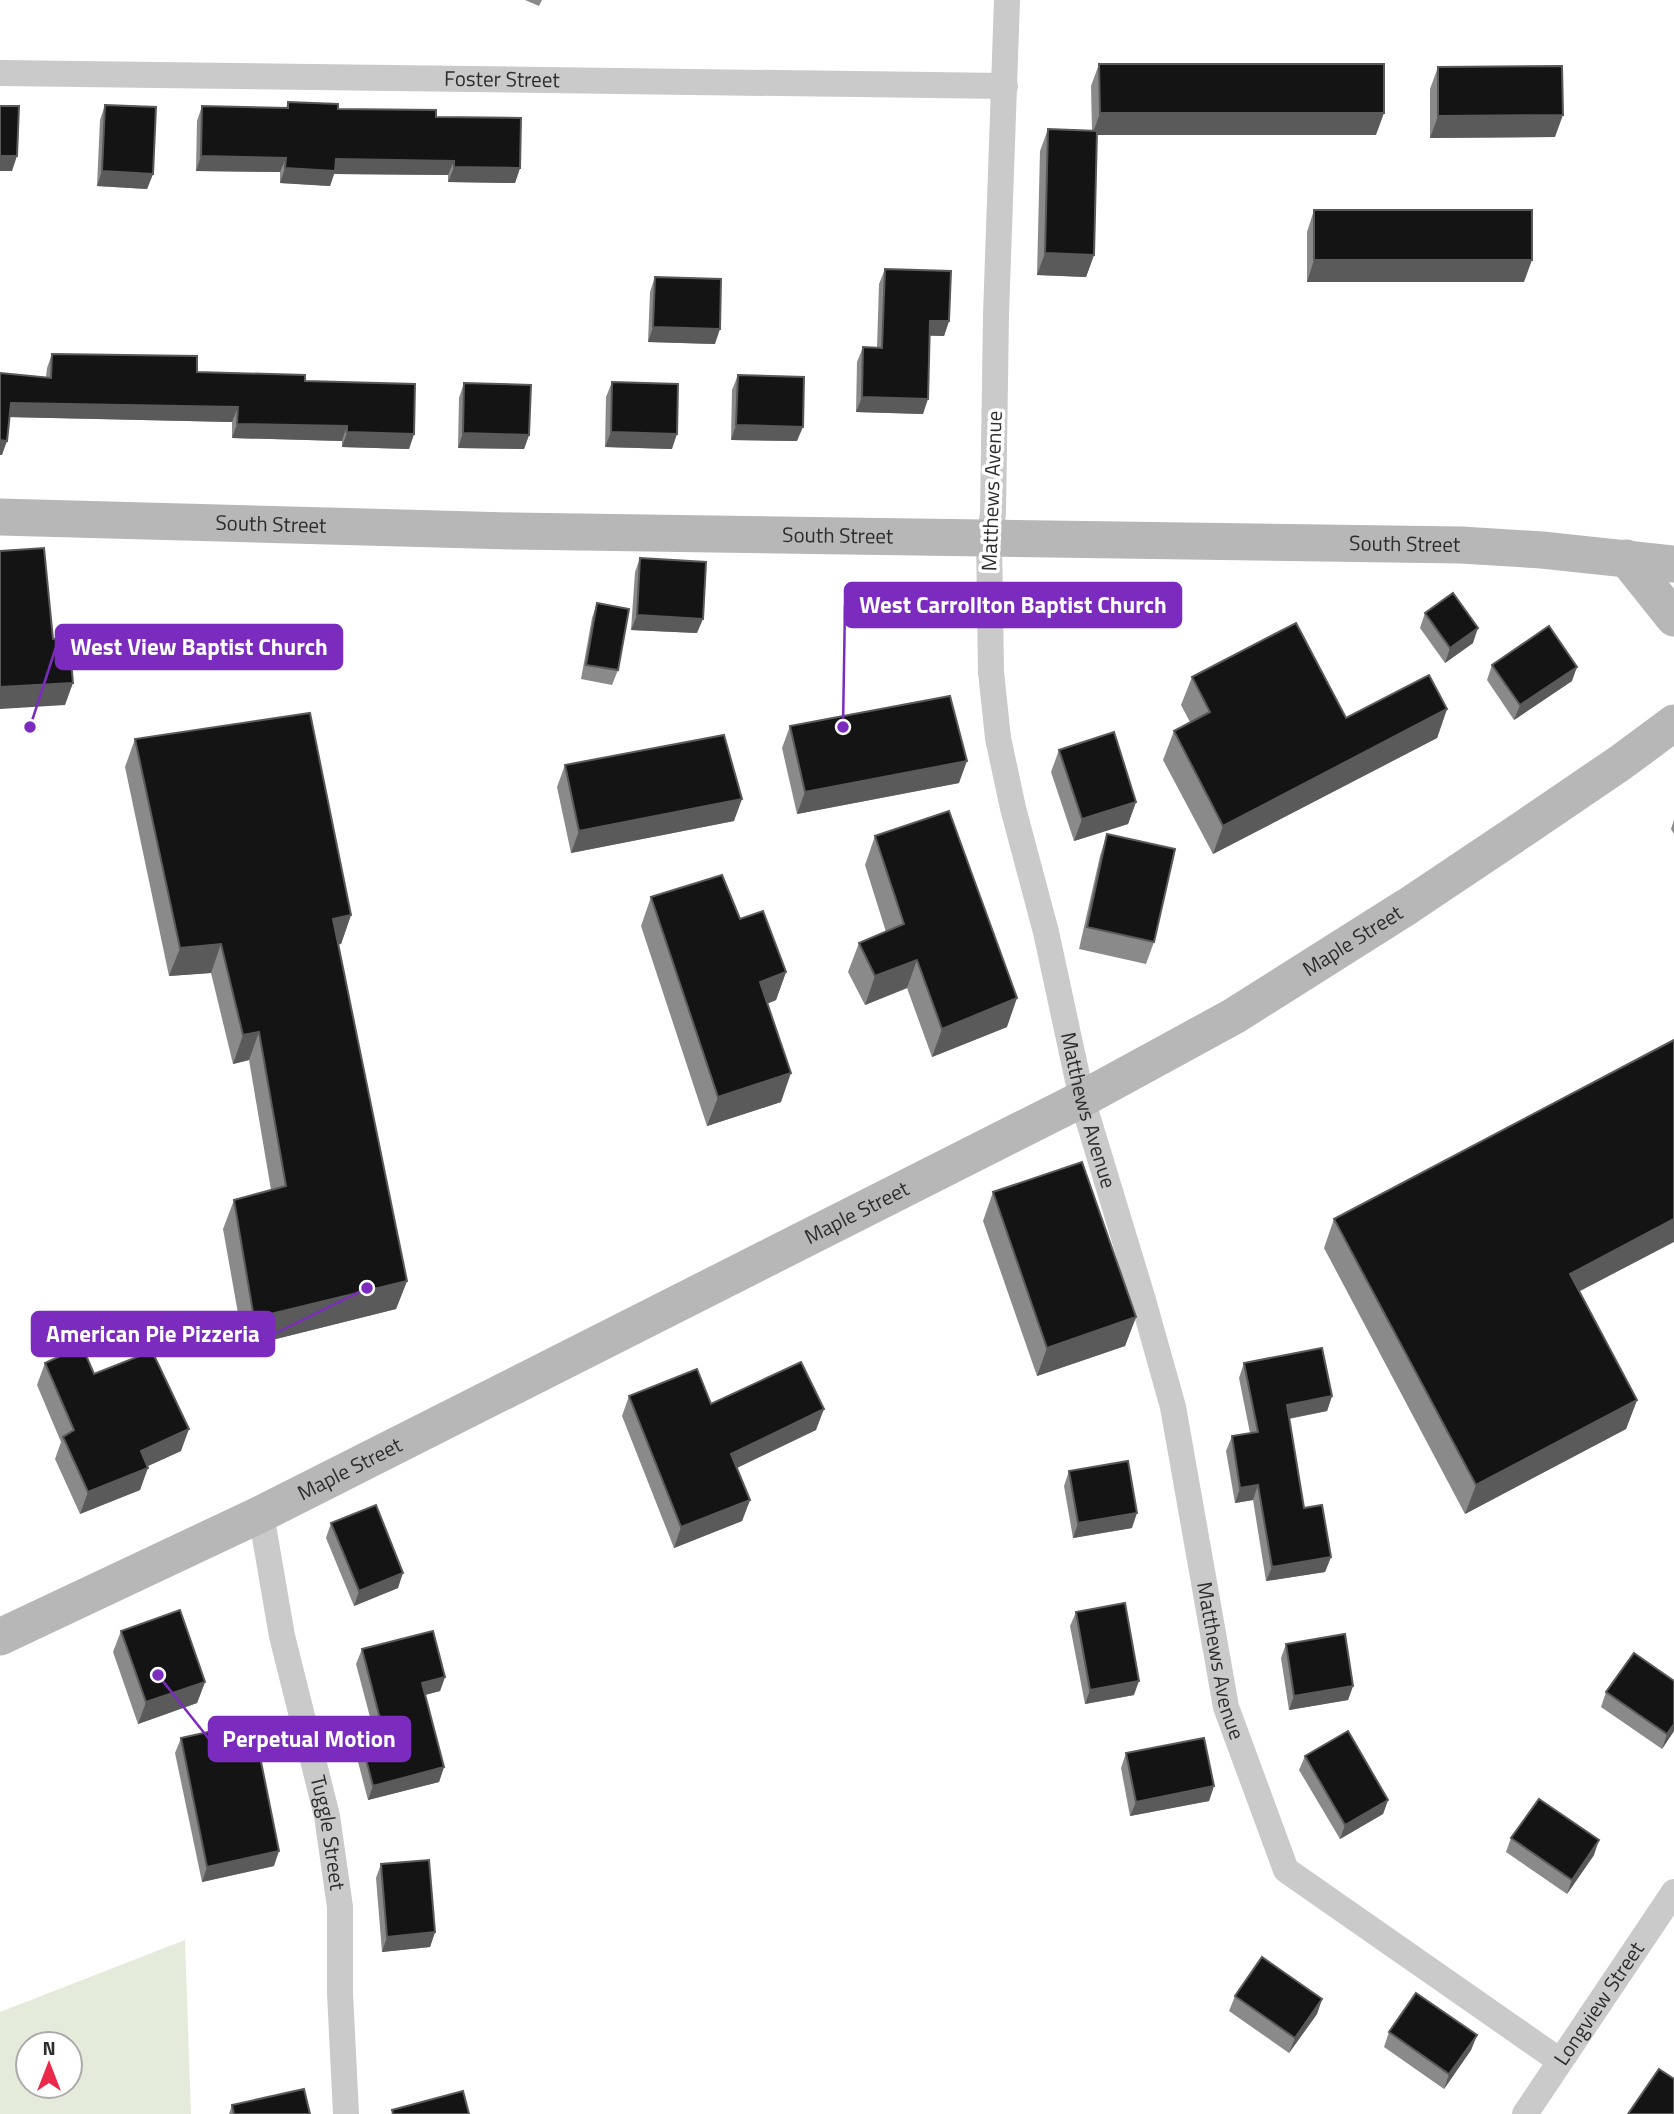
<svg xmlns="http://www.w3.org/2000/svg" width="1674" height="2114" viewBox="0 0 1674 2114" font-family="'Titillium Web',sans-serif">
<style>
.green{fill:#e5ebda;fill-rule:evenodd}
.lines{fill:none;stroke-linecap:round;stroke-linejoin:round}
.street{stroke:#cacaca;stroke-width:26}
.secondary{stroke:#b7b7b7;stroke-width:37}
.wall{fill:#8a8a8a}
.shaded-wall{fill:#5a5a5a}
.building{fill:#141414;stroke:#5a5a5a;stroke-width:2}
.labels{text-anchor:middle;stroke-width:7;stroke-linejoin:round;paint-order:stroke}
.street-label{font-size:21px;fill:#2d2d2d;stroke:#fff}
.leader{fill:none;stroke:#7b2cbf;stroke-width:2.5}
.callout-dot{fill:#7b2cbf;stroke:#fff;stroke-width:2.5}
.callout{fill:#7b2cbf;stroke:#7b2cbf;stroke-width:2.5}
.callout-label{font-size:23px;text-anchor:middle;font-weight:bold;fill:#fff}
</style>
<rect width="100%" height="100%" fill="#fff"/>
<path class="green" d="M185 1940 191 2114H0V2012ZM28 2044H70V2086H28Z"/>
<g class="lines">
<g class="street">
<path id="s1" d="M1007 0 996 315 993 514 989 538 991 672 998 738 1013 808 1046 932 1082 1099 1143 1300 1173 1407 1226 1707 1286 1870 1560 2061"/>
<path id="s2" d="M0 73 1005 86"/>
<path id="s3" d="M261 1514 282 1636 327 1816 340 1907V1993L346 2114"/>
<path id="s4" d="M1525 2114 1674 1892"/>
</g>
<g class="secondary">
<path id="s5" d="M0 517 513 531 1461 545 1542 550 1674 564"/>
<polyline points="1626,558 1674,618"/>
<path id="s6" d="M0 1637 261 1514 1082 1099 1234 1016 1408 906 1526 827 1620 763 1674 723"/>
</g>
</g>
<g class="wall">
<polygon points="525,0 542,0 539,6"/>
<polygon points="1099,64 1376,135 1097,135 1094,255 1086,277 1037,275 1040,151 1048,129 1092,131 1091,86"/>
<polygon points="1438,67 1555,137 1430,138 1430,89"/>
<polygon points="288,102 338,109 436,117 520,168 515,183 448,182 448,175 334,174 330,186 280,183 280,172 196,171 197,121 202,106 286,108"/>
<polygon points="105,105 153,174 147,189 97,186 100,120"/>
<polygon points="1314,210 1524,282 1307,282 1307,232"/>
<polygon points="885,269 949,321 944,336 930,336 923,414 856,412 857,362 863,347 877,348 879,284"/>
<polygon points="655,277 715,344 648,342 650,292"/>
<polygon points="52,354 197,372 305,381 414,434 409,449 342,447 342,441 232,438 232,422 9,417 2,455 0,455 0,373 46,377 47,368"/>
<polygon points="738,375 797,441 731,440 732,390"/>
<polygon points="612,382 672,449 605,447 606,397"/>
<polygon points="464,383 529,435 524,449 458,448 459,398"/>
<polygon points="640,558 697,633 631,630 635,572"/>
<polygon points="597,603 618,670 612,685 581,679 592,618"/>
<polygon points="1425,613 1473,643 1445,663 1420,628"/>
<polygon points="1492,665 1572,681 1514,720 1487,680"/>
<polygon points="1192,677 1346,718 1447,709 1437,738 1213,854 1163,760 1174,731 1190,722 1181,705"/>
<polygon points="790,726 959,783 797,814 782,748"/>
<polygon points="135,739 351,915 341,944 338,944 407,1281 396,1309 244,1347 223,1229 234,1200 271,1190 249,1060 233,1064 211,973 169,976 125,767"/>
<polygon points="1059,750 1136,802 1128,824 1074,841 1051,772"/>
<polygon points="565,765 734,821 571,853 557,787"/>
<polygon points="1674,820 1674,834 1671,829"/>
<polygon points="1107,834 1154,942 1146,964 1079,949 1100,856"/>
<polygon points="875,836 1007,1027 932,1057 907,988 865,1005 848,972 859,943 886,932 865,865"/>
<polygon points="651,897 740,919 786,972 776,1000 767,1004 781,1102 707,1126 641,926"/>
<polygon points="993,1192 1136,1317 1125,1346 1037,1376 983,1221"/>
<polygon points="1334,1219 1579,1292 1637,1400 1626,1429 1465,1514 1324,1248"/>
<polygon points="45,1363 94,1374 181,1451 147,1466 140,1490 80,1514 55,1459 61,1442 37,1385"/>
<polygon points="1244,1363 1332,1396 1327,1411 1289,1419 1304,1508 1331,1557 1325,1572 1266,1581 1253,1500 1235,1503 1226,1451 1232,1436 1250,1433 1239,1378"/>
<polygon points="629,1396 711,1404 816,1430 737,1468 750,1500 742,1521 674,1548 622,1416"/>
<polygon points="1069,1471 1132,1528 1073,1538 1064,1486"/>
<polygon points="331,1523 398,1588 354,1606 326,1538"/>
<polygon points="1076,1612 1134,1695 1085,1704 1070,1626"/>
<polygon points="121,1631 205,1682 197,1703 138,1724 113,1652"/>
<polygon points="1286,1644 1353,1686 1348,1700 1289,1710 1281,1658"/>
<polygon points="362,1649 445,1677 440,1691 425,1695 444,1767 439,1782 368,1800 356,1754 361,1740 375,1736 356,1664"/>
<polygon points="1606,1692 1674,1731 1662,1749 1601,1707"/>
<polygon points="181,1738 274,1866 202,1882 175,1753"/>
<polygon points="1126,1753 1214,1786 1209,1801 1130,1816 1121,1768"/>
<polygon points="1305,1756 1388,1800 1383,1814 1340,1839 1299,1770"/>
<polygon points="1511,1838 1594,1855 1567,1894 1506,1852"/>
<polygon points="381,1864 435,1932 430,1947 382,1952 376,1878"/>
<polygon points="1235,1996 1322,1999 1317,2014 1289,2053 1229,2011"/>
<polygon points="1389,2032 1477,2035 1471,2050 1444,2089 1384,2047"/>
<polygon points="232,2105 310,2114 229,2114"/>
</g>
<g class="shaded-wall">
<polygon points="1100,113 1384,113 1376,135 1092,135"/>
<polygon points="1563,115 1555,137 1430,138 1438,116"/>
<polygon points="0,156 17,156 12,171 0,171"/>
<polygon points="201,156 286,158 280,172 196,171"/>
<polygon points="336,159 454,161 448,175 334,174 330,186 280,183 285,168"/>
<polygon points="454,167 520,168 515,183 448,182"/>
<polygon points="102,171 153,174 147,189 97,186"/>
<polygon points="1045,253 1094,255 1086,277 1037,275"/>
<polygon points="1314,260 1532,260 1524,282 1307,282"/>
<polygon points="930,321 949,321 944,336 925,335"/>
<polygon points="653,327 720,329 715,344 648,342"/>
<polygon points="862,397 928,399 923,414 856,412"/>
<polygon points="11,403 238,407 232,422 6,417"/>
<polygon points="237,424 347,426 342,441 232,438"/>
<polygon points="736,425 803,427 797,441 731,440"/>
<polygon points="347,432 414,434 409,449 342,447"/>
<polygon points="611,432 677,434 672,449 605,447"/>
<polygon points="463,433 529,435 524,449 458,448"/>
<polygon points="0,440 7,441 2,455 0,455"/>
<polygon points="637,615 703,619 697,633 631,630"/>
<polygon points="1478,628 1473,643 1445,663 1450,648"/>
<polygon points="1577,667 1572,681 1514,720 1520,705"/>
<polygon points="73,683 65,705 0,709 0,687"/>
<polygon points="1447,709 1437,738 1213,854 1223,826"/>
<polygon points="967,761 959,783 797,814 805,792"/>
<polygon points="742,799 734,821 571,853 579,831"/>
<polygon points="1136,802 1128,824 1074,841 1082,819"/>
<polygon points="351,915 341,944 323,948 333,919"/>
<polygon points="221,944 211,973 169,976 180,948"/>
<polygon points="917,960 907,988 865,1005 875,976"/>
<polygon points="786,972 776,1000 749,1011 760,982"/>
<polygon points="1017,998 1007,1027 932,1057 942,1029"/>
<polygon points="259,1032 249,1060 233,1064 243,1035"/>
<polygon points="791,1073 781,1102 707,1126 718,1097"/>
<polygon points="1674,1219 1674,1242 1559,1302 1570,1274"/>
<polygon points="407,1281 396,1309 244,1347 254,1318"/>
<polygon points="1136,1317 1125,1346 1037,1376 1047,1348"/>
<polygon points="1332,1396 1327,1411 1281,1420 1287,1405"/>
<polygon points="1637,1400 1626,1429 1465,1514 1476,1485"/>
<polygon points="824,1409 816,1430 724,1474 731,1454"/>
<polygon points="189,1429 181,1451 133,1473 141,1451"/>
<polygon points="148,1468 140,1490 80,1514 88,1492"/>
<polygon points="1258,1485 1253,1500 1235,1503 1240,1488"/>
<polygon points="750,1500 742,1521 674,1548 681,1527"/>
<polygon points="1137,1513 1132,1528 1073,1538 1078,1523"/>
<polygon points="1331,1557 1325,1572 1266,1581 1272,1567"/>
<polygon points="403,1573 398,1588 354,1606 359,1591"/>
<polygon points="445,1677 440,1691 417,1697 422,1683"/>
<polygon points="1139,1681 1134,1695 1085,1704 1090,1690"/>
<polygon points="205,1682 197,1703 138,1724 146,1702"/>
<polygon points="1353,1686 1348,1700 1289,1710 1294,1696"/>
<polygon points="1674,1724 1674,1731 1662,1749 1667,1734"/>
<polygon points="444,1767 439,1782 368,1800 373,1786"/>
<polygon points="1214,1786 1209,1801 1130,1816 1136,1802"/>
<polygon points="1388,1800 1383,1814 1340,1839 1345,1825"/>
<polygon points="1599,1840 1594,1855 1567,1894 1572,1880"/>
<polygon points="279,1851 274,1866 202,1882 207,1867"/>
<polygon points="435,1932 430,1947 382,1952 387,1937"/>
<polygon points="1322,1999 1317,2014 1289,2053 1295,2038"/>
<polygon points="1477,2035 1471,2050 1444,2089 1449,2074"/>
</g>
<g class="building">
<polygon points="1099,64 1384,64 1384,113 1100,113"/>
<polygon points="1562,66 1563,115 1438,116 1438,67"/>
<polygon points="288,102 338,104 338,109 436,110 436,117 521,118 520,168 454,167 454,161 336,159 335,171 285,168 286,158 201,156 202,106 288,108"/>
<polygon points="105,105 156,107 153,174 102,171"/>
<polygon points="0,106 19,106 17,156 0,156"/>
<polygon points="1048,129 1097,131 1094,255 1045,253"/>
<rect x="1314" y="210" width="218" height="50"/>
<polygon points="885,269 951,271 949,321 930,321 928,399 862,397 863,347 882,348"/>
<polygon points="655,277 721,279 720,329 653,327"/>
<polygon points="52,354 197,356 197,372 305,375 305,381 415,384 414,434 347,432 347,426 237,424 238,407 11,403 7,441 0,440 0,373 51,378"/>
<polygon points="738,375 804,377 803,427 736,425"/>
<polygon points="612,382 678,384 677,434 611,432"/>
<polygon points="464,383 531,385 529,435 463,433"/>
<polygon points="44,548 53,639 69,638 73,683 0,687 0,551"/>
<polygon points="640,558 706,562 703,619 637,615"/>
<polygon points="1453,593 1478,628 1450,648 1425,613"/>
<polygon points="597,603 629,609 618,670 586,665"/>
<polygon points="1296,623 1346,718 1429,675 1447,709 1223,826 1174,731 1210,712 1192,677"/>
<polygon points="1549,626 1577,667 1520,705 1492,665"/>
<polygon points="950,696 967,761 805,792 790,726"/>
<polygon points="310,713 351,915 333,919 407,1281 254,1318 234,1200 286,1186 259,1032 243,1035 221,944 180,948 135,739"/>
<polygon points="1114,732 1136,802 1082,819 1059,750"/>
<polygon points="724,735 742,799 579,831 565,765"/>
<polygon points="949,811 1017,998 942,1029 917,960 875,976 859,943 904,924 875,836"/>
<polygon points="1107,834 1175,849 1154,942 1087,927"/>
<polygon points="722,875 740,919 763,911 786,972 760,982 791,1073 718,1097 651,897"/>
<polygon points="1674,1040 1674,1219 1570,1274 1637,1400 1476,1485 1334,1219"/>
<polygon points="1082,1162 1136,1317 1047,1348 993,1192"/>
<polygon points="82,1346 94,1374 152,1351 189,1429 141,1451 148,1468 88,1492 63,1437 74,1430 45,1363"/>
<polygon points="1322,1348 1332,1396 1287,1405 1304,1508 1322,1505 1331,1557 1272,1567 1258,1485 1240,1488 1232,1436 1258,1432 1244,1363"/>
<polygon points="801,1362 824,1409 731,1454 750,1500 681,1527 629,1396 697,1369 711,1404"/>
<polygon points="1128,1461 1137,1513 1078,1523 1069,1471"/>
<polygon points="376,1505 403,1573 359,1591 331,1523"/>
<polygon points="1125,1603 1139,1681 1090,1690 1076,1612"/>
<polygon points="180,1610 205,1682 146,1702 121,1631"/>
<polygon points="433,1631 445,1677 422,1683 444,1767 373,1786 361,1740 384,1734 362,1649"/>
<polygon points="1345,1634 1353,1686 1294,1696 1286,1644"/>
<polygon points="1634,1653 1674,1681 1674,1724 1667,1734 1606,1692"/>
<polygon points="253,1722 279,1851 207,1867 181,1738"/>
<polygon points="1348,1731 1388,1800 1345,1825 1305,1756"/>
<polygon points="1204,1738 1214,1786 1136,1802 1126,1753"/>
<polygon points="1539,1799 1599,1840 1572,1880 1511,1838"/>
<polygon points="429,1860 435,1932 387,1937 381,1864"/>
<polygon points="1262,1957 1322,1999 1295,2038 1235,1996"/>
<polygon points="1416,1993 1477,2035 1449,2074 1389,2032"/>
<polygon points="1659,2069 1674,2079 1674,2114 1628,2114"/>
<polygon points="304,2089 310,2114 234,2114 232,2105"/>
<polygon points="463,2091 469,2114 393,2114 392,2110"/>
</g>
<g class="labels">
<g class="street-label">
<text dy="7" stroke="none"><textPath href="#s2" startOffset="502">Foster Street</textPath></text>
<text transform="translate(992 491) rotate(-88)" y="7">Matthews Avenue</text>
<text dy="7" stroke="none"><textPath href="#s5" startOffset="271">South Street</textPath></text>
<text dy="7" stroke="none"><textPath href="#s5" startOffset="838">South Street</textPath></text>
<text dy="7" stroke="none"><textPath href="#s5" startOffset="1405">South Street</textPath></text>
<text dy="7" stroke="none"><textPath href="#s6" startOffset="1522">Maple Street</textPath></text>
<text dy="7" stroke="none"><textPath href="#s1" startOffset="1122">Matthews Avenue</textPath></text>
<text dy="7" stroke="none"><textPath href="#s6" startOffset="956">Maple Street</textPath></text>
<text dy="7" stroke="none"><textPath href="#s6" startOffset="388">Maple Street</textPath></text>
<text dy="7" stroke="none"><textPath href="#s1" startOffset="1689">Matthews Avenue</textPath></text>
<text dy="7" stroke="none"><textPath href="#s3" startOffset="326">Tuggle Street</textPath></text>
<text dy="7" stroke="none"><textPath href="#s4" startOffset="133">Longview Street</textPath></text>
</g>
</g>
<path class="leader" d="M843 727L845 605M30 727L56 647M367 1288L274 1334M158 1675L209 1739"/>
<g class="callout-dot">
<circle cx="843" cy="727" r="7"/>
<circle cx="30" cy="727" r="7"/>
<circle cx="367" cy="1288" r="7"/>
<circle cx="158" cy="1675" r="7"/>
</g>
<g class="callout">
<rect x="845" y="583" width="336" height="44" rx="7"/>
<rect x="56" y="625" width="286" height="44" rx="7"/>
<rect x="32" y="1312" width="242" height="44" rx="7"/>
<rect x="209" y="1717" width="201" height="44" rx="7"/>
</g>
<g class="callout-label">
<text x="1013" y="613">West Carrollton Baptist Church</text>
<text x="199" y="655">West View Baptist Church</text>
<text x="153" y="1342">American Pie Pizzeria</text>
<text x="309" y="1747">Perpetual Motion</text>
</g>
<g transform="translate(49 2065)"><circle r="33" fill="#ffffff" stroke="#ababab" stroke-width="2"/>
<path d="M0-5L12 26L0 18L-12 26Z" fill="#ea294b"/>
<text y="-10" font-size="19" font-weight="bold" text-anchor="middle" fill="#2d2d2d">N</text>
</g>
</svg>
